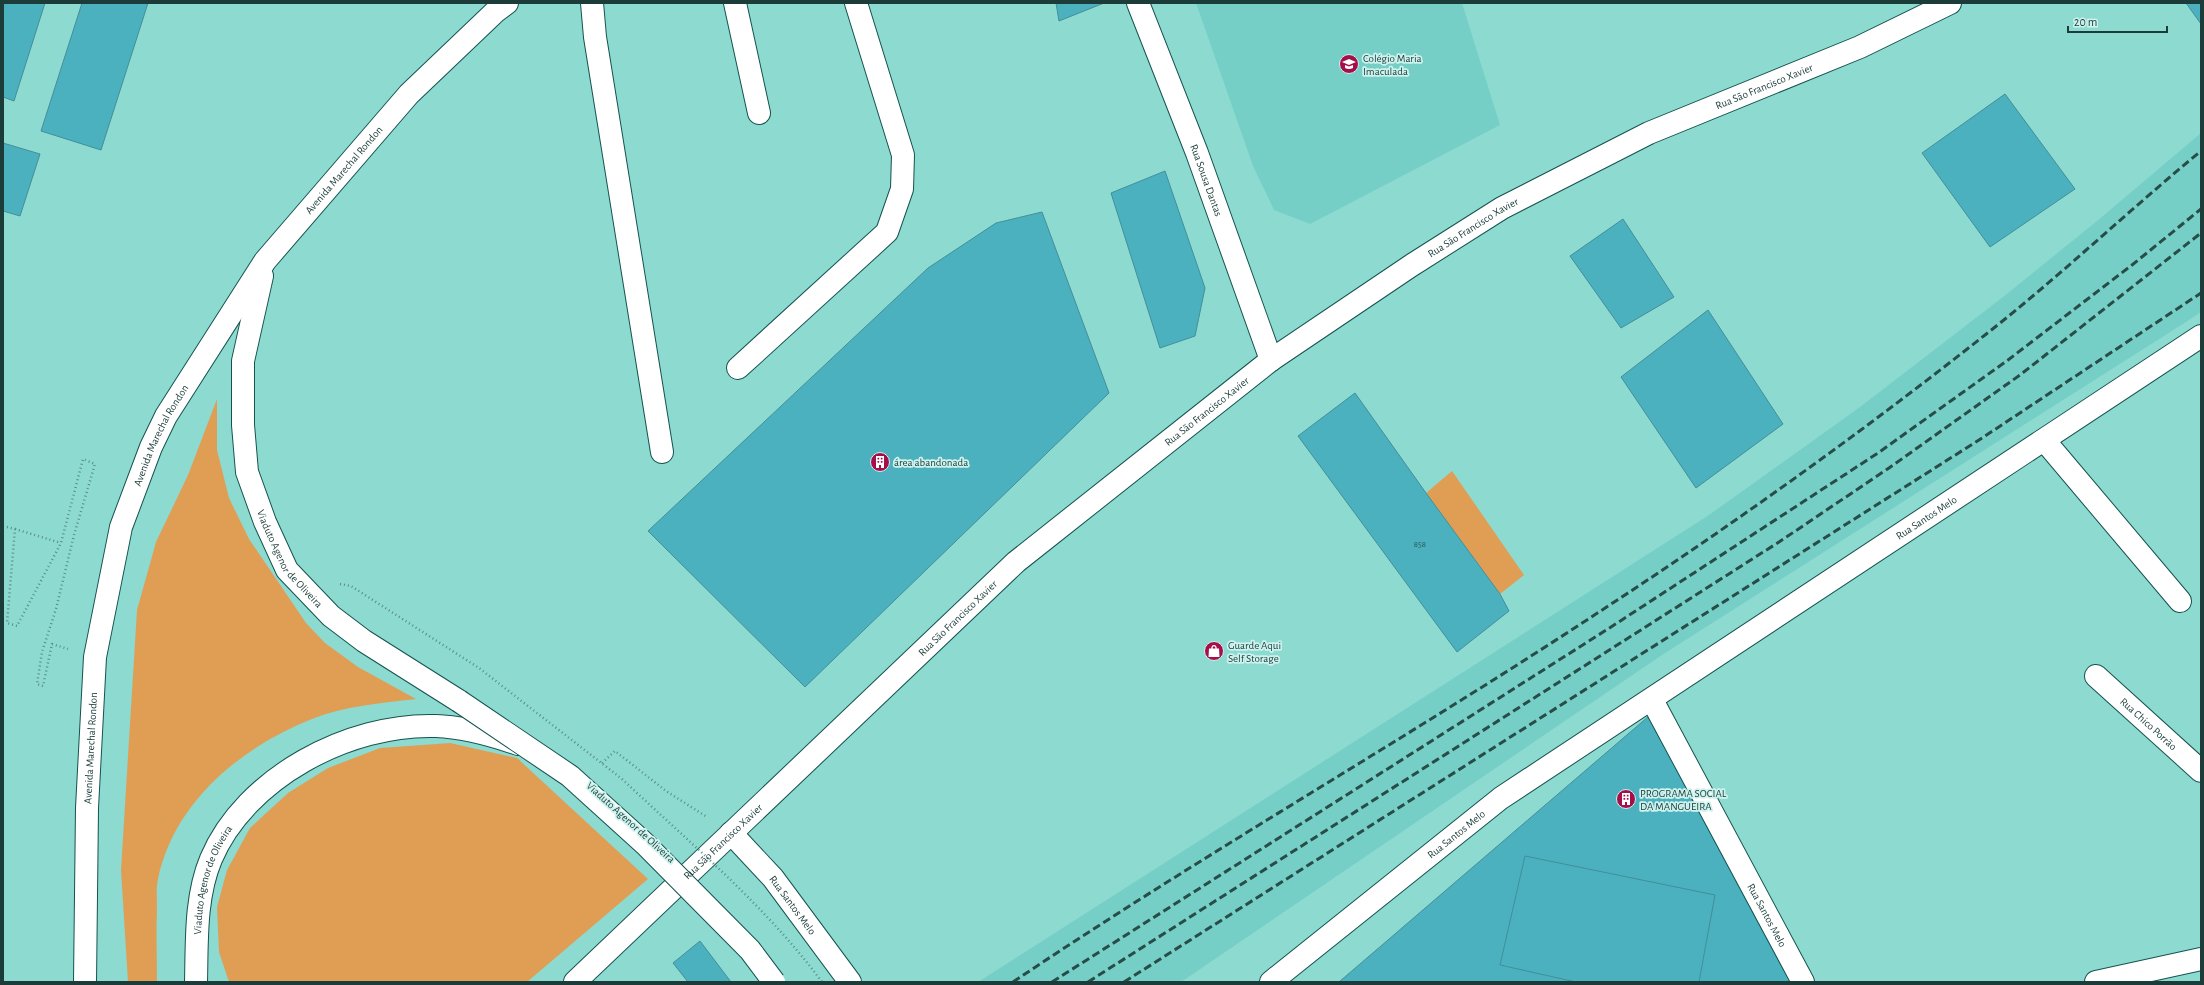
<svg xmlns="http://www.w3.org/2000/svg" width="2204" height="985" viewBox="0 0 2204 985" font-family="'Alegreya Sans',sans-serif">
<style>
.built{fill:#76cfc6}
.green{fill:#e09e55}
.building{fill:#4bb1be;stroke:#428f9a}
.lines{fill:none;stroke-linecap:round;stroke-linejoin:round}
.minor-casing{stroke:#15534e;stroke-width:24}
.major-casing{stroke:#15534e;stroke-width:24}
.path{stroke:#578e88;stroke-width:2.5;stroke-dasharray:1 3;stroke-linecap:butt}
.minor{stroke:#fff;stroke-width:22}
.major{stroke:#fff;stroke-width:22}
.rail{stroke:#284c48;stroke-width:3;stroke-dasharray:8 4;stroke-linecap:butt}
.major-bridge-casing{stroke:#15534e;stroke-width:24;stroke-linecap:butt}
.path-bridge{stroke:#578e88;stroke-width:2.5;stroke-dasharray:1 3;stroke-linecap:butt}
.major-bridge{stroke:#fff;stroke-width:22}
.labels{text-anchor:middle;stroke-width:3.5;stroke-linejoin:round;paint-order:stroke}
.number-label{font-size:9px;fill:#28595a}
.poi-label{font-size:11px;fill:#1c3c39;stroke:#cef3ee;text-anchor:start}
.street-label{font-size:11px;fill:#1c3c39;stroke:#cef3ee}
</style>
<rect width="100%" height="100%" fill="#8ddad1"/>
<g class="built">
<polygon points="1196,3 1462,3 1500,125 1310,224 1274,210 1253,166"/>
<polygon points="2201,133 2201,312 2186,322 1665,653 1181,982 978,982 1709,515 1860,407 2003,297 2097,221"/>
</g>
<g class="green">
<path d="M217 399V450L229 498 249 539 306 623 325 643 358 667 416 699C381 703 344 706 312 719 241 747 174 802 158 879 156 888 157 899 157 909 156 933 157 958 157 982H128L121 870 137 610 156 542 188 475Z"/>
<polygon points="1452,471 1524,575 1500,594 1426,493"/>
<polygon points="450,743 517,758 648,879 527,982 229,982 219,952 217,907 227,870 250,828 288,793 328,768 380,748"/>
</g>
<g class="building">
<polygon points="3,3 45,3 14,101 3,97"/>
<polygon points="82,3 148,3 101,150 41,131"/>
<polygon points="1056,3 1104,3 1059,21"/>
<polygon points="2186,3 2201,3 2201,24"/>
<polygon points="2005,94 2075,189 1990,247 1922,153"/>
<polygon points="3,143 40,154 20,216 3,211"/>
<polygon points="1165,171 1205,288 1195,336 1160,348 1111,193"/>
<polygon points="1042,212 1109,393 805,687 648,531 928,268 996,223"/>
<polygon points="1623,219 1674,297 1621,328 1570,256"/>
<polygon points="1708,310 1783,424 1696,488 1621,377"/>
<polygon points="1355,393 1426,493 1500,594 1509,611 1457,652 1298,436"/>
<polygon points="1649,716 1798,982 1339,982"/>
<polygon points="1525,856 1715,895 1699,982 1576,982 1500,965"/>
<polygon points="700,941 731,982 688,982 673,963"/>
</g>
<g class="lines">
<defs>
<g id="minor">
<polyline points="592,3 595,37 662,452"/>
<polyline points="735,3 759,113"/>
<path id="s1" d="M1138 3 1197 153 1271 360"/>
<polyline points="738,368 887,232 902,189 903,155 856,3"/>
<polyline points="2044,440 2180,601"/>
<path id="s2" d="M2096 676 2201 771"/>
<path id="s3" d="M1652 700 1803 982"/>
<polyline points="2096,982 2201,959"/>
</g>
<g id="major">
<path id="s4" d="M262 276 243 361V425L247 472 265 522 287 570 331 616 364 641 459 701"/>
<path id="s5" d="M731 833 773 878 850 982"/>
<path id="s6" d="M85 982 87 808 95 657 121 527 151 447 166 416 265 261 409 94 495 12 507 3"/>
<path id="s7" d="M196 982C197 942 195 897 211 859 245 778 349 723 436 726 463 727 492 735 518 744"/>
<path id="s8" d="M575 982 1016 562 1271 360 1412 265 1502 208 1649 133 1860 47 1950 3"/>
<path id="s9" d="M1271 982 1501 798 2201 336"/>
</g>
</defs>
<use href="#minor" class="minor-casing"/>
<use href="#major" class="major-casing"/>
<g class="path">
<polyline points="3,526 15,529 7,623 17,626 61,543 83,459 95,464 74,535 56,609 42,652 37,684 43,686 52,644 68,649"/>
<polyline points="15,529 61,543"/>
<polyline points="340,584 351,586 479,668 622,779"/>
<polyline points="602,763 615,751 666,791 707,817"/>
</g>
<use href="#minor" class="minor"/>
<use href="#major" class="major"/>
<g class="rail">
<path d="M1013 982C1205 853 1406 739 1599 612 1731 526 1861 433 1985 335 2059 277 2128 211 2201 151"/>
<polyline points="1052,982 1611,627 1878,453 2008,360 2132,265 2201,209"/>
<polyline points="1088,982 1779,542 1889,468 2020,375 2201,233"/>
<polyline points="1124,982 1979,440 2201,293"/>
</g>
<defs>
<polyline id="major-bridge" points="459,701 570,776 645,844 750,950 774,982"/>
</defs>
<use href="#major-bridge" class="major-bridge-casing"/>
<path class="path-bridge" d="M622 779C691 844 765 905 822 982"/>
<use href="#major-bridge" class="major-bridge"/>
</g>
<defs>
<symbol id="school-disc" viewBox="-11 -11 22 22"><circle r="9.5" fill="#a50e49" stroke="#cef3ee"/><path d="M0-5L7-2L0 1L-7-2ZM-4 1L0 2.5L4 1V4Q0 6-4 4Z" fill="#fff"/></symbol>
<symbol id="building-disc" viewBox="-11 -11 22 22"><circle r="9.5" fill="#a50e49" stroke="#cef3ee"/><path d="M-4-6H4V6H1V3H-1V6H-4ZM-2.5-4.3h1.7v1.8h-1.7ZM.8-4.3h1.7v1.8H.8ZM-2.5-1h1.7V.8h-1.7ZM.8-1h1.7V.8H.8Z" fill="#fff"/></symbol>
<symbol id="shop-disc" viewBox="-11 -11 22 22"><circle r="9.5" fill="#a50e49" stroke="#cef3ee"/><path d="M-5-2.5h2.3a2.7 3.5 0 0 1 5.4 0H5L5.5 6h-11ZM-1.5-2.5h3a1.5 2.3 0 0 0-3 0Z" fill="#fff"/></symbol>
</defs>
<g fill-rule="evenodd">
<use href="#school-disc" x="1338" y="53" width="22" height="22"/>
<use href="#building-disc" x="869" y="451" width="22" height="22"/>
<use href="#shop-disc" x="1203" y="640" width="22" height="22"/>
<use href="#building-disc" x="1615" y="788" width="22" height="22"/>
</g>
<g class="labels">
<g class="number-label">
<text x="1420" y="547">858</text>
</g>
<g class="poi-label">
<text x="1363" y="62">Colégio Maria<tspan x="1363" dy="13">Imaculada</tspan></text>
<text x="894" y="466">área abandonada</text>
<text x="1228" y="649">Guarde Aqui<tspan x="1228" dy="13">Self Storage</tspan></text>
<text x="1640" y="797">PROGRAMA SOCIAL<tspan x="1640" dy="13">DA MANGUEIRA</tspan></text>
</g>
<g class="street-label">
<text dy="4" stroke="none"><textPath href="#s8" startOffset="1500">Rua São Francisco Xavier</textPath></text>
<text dy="4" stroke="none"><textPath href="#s6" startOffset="882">Avenida Marechal Rondon</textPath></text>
<text dy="4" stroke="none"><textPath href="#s1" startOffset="190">Rua Sousa Dantas</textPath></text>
<text dy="4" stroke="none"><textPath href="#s8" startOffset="1176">Rua São Francisco Xavier</textPath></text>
<text dy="4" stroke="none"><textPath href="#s8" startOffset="852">Rua São Francisco Xavier</textPath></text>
<text dy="4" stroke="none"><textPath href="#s6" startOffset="558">Avenida Marechal Rondon</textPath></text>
<text dy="4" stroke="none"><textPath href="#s9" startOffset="804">Rua Santos Melo</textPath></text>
<text dy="4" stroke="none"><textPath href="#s4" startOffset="296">Viaduto Agenor de Oliveira</textPath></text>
<text dy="4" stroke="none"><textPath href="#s8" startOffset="528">Rua São Francisco Xavier</textPath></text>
<text dy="4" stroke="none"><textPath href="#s2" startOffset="71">Rua Chico Porrão</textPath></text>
<text dy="4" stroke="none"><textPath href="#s6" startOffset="234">Avenida Marechal Rondon</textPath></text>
<text transform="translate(631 822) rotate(42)" y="4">Viaduto Agenor de Oliveira</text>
<text dy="4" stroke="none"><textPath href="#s9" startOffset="237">Rua Santos Melo</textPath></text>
<text dy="4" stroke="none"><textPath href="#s8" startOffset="204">Rua São Francisco Xavier</textPath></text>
<text dy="4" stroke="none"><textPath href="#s7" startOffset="105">Viaduto Agenor de Oliveira</textPath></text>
<text dy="4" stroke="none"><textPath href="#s5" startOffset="95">Rua Santos Melo</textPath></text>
<text dy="4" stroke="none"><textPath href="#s3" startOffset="244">Rua Santos Melo</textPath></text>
</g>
</g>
<rect width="2204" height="985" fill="none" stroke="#1c3c39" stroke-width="8"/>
<path d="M2068 26v6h99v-6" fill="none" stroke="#1c3c39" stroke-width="2"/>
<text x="2074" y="26" font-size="12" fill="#1c3c39" stroke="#cef3ee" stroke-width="3" paint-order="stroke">20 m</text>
</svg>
